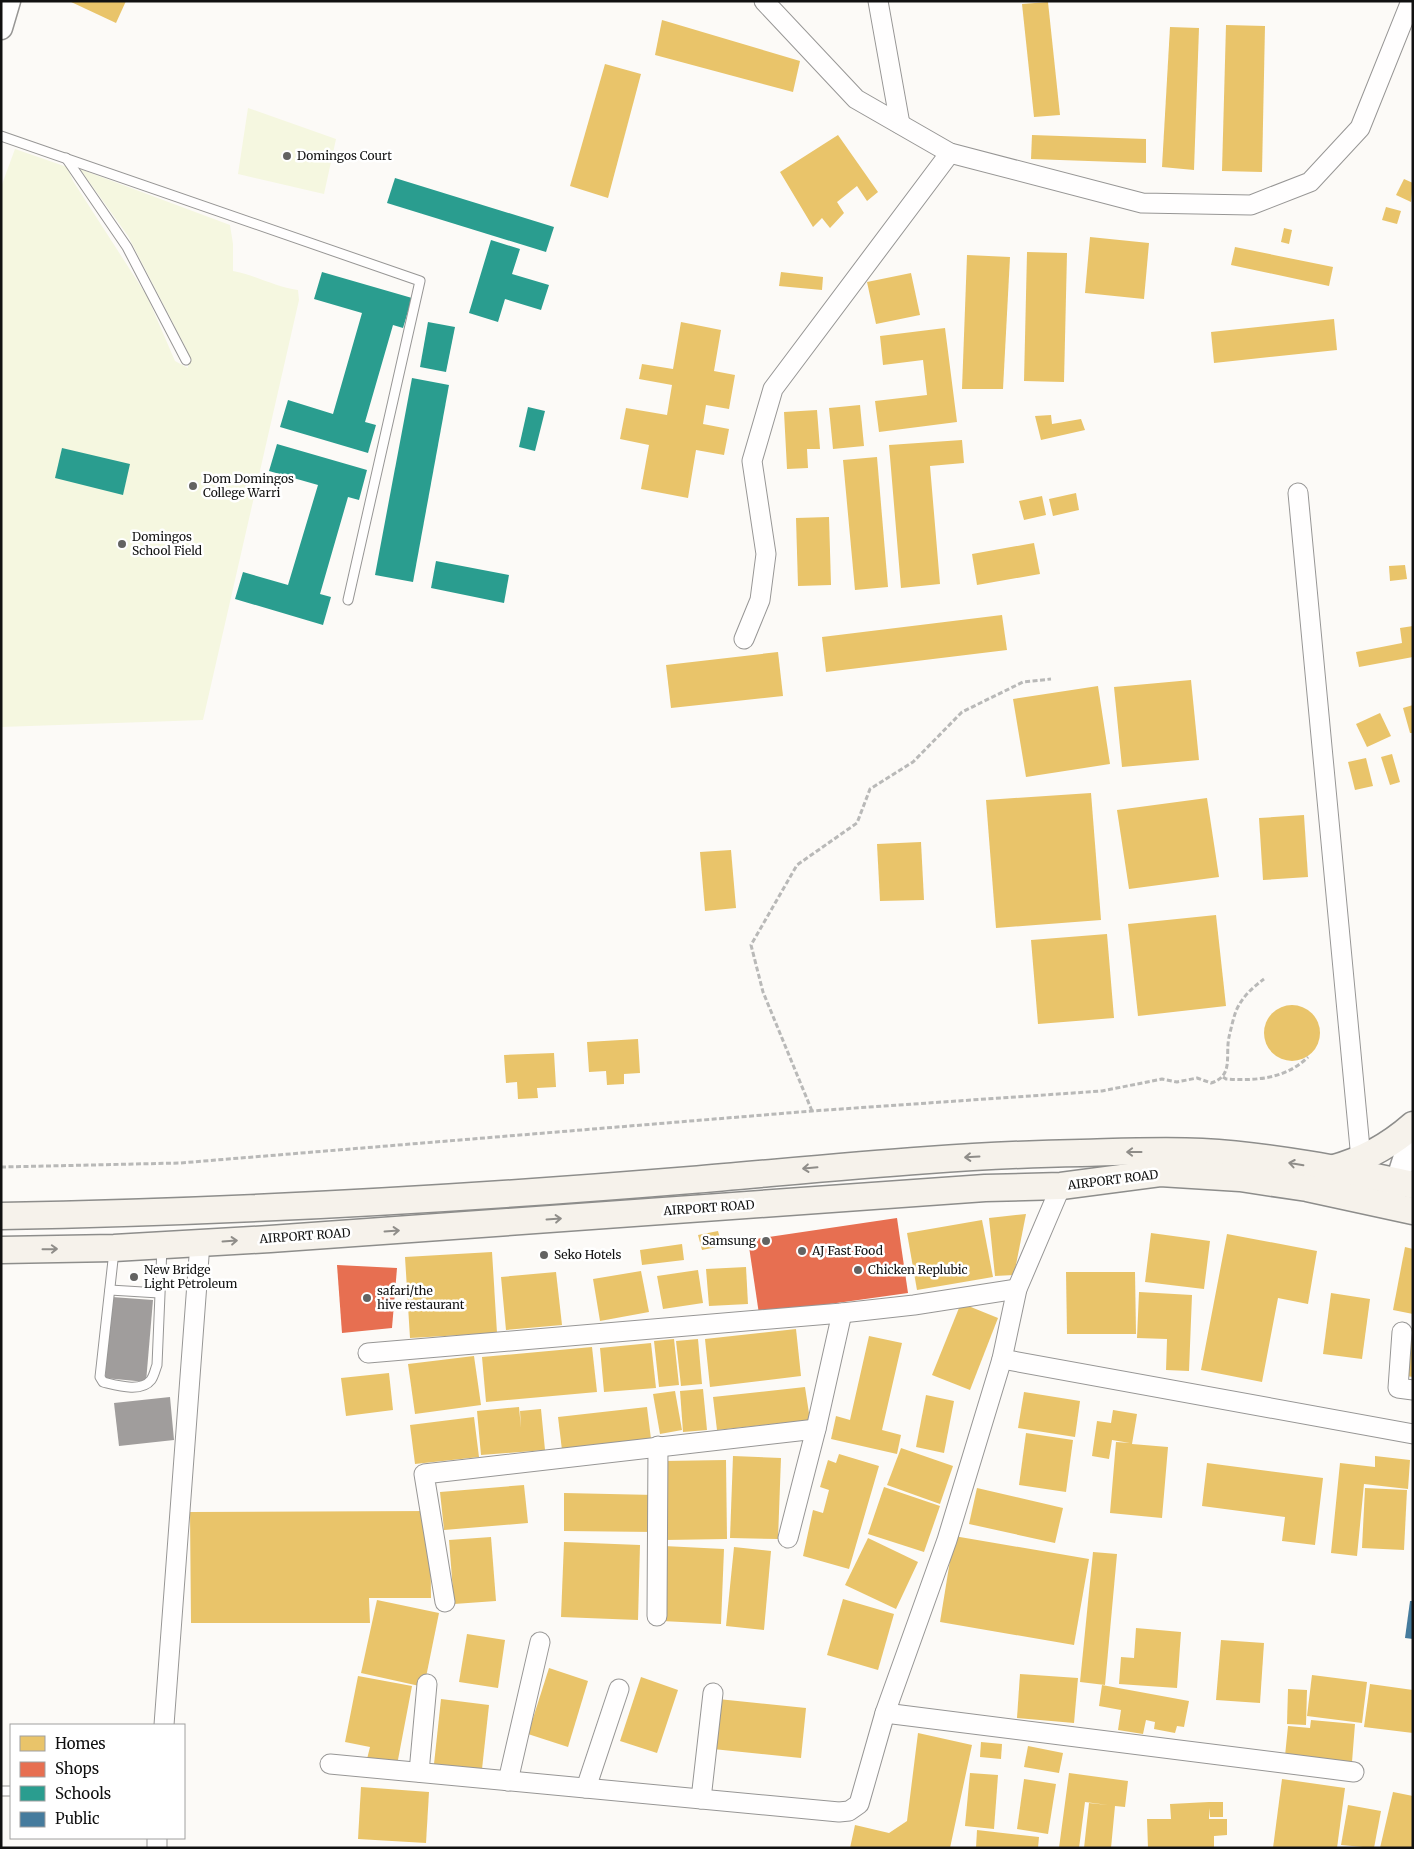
<svg xmlns="http://www.w3.org/2000/svg" width="1414" height="1849" viewBox="0 0 1414 1849" font-family="Merriweather,serif">
<style>
.pitch{fill:#f5f7e0}
.homes{fill:#e9c46a}
.shops{fill:#e76f51}
.schools{fill:#2a9d8f}
.public{fill:#457b9d}
.building{fill:#a09d9c}
.lines{fill:none;stroke-linecap:round;stroke-linejoin:round}
.service-casing{stroke:#979695;stroke-width:11}
.minor-casing{stroke:#979695;stroke-width:21}
.tertiary-casing{stroke:#979695;stroke-width:25}
.secondary-casing{stroke:#8d8d8b;stroke-width:29}
.path{stroke:#b9b9b8;stroke-width:3;stroke-dasharray:5 2.5;stroke-linecap:butt}
.service{stroke:#fffefe;stroke-width:9}
.minor{stroke:#fffefe;stroke-width:19}
.tertiary{stroke:#fffefe;stroke-width:22}
.secondary{stroke:#f6f2eb;stroke-width:26}
.oneway{stroke:#8f8d89}
.poi-dot{fill:#636362;stroke:#fff;stroke-width:2}
.labels{text-anchor:middle;stroke-width:5;stroke-linejoin:round;paint-order:stroke}
.poi-label{font-size:12px;fill:#111;stroke:#fff;text-anchor:start}
.street-label{font-size:12px;fill:#111;stroke:#fff}
</style>
<rect width="100%" height="100%" fill="#fcfaf7"/>
<g class="pitch">
<polygon points="248,108 336,139 324,194 238,174"/>
<path d="M15 149 67 167 73 181 147 296 175 361 188 368V352L128 236 80 169 230 225 233 244V271C255 275 275 287 298 290L299 300 203 720 1 727V187Z"/>
</g>
<g class="homes">
<polygon points="69,1 126,1 116,23"/>
<polygon points="1048,2 1060,115 1034,117 1022,4"/>
<polygon points="662,20 800,61 793,92 655,55"/>
<polygon points="1226,25 1265,26 1262,172 1222,171"/>
<polygon points="1170,27 1199,28 1194,170 1162,167"/>
<polygon points="605,64 641,74 608,198 570,186"/>
<polygon points="838,135 878,192 867,201 857,186 837,202 844,213 830,228 822,218 813,227 780,172"/>
<polygon points="1032,135 1146,139 1146,163 1031,159"/>
<polygon points="1404,179 1413,183 1411,202 1396,195"/>
<polygon points="1386,207 1401,211 1397,224 1382,220"/>
<polygon points="1284,228 1292,230 1289,244 1281,242"/>
<polygon points="1090,237 1149,243 1144,299 1085,293"/>
<polygon points="1235,247 1333,267 1329,286 1231,265"/>
<polygon points="1027,252 1067,253 1064,382 1024,381"/>
<polygon points="967,255 1010,257 1003,389 962,389"/>
<polygon points="781,272 823,277 822,290 779,286"/>
<polygon points="911,273 920,315 876,324 867,282"/>
<polygon points="1334,319 1337,350 1214,363 1211,332"/>
<polygon points="681,322 721,330 714,371 735,375 729,409 706,405 703,424 729,429 724,455 696,450 688,498 641,489 649,445 620,439 626,408 667,415 672,385 639,379 642,364 673,369"/>
<polygon points="945,328 957,422 879,432 875,401 927,395 923,360 883,365 880,336"/>
<polygon points="860,405 864,446 833,449 829,408"/>
<polygon points="817,410 820,449 807,449 808,468 787,469 784,412"/>
<polygon points="1051,415 1052,424 1081,419 1085,430 1041,440 1035,416"/>
<polygon points="962,440 964,463 930,466 940,584 901,588 889,445"/>
<polygon points="877,457 888,587 855,590 843,460"/>
<polygon points="1076,493 1079,510 1053,516 1049,499"/>
<polygon points="1042,496 1046,515 1024,520 1019,501"/>
<polygon points="829,517 831,585 798,586 796,518"/>
<polygon points="1034,543 1040,574 977,585 972,554"/>
<polygon points="1405,565 1407,579 1390,581 1389,566"/>
<polygon points="1002,615 1007,650 826,672 822,637"/>
<polygon points="1413,626 1413,657 1359,667 1356,652 1402,643 1400,628"/>
<polygon points="778,652 783,696 671,708 666,665"/>
<polygon points="1191,680 1199,760 1122,767 1114,687"/>
<polygon points="1098,686 1110,764 1026,777 1013,699"/>
<polygon points="1413,705 1413,733 1410,733 1403,708"/>
<polygon points="1380,713 1391,736 1367,747 1356,724"/>
<polygon points="1392,754 1400,782 1390,785 1381,757"/>
<polygon points="1366,758 1373,786 1355,790 1348,762"/>
<polygon points="1091,793 1101,920 996,928 986,800"/>
<polygon points="1207,798 1219,877 1129,889 1117,810"/>
<polygon points="1304,815 1308,877 1263,880 1259,818"/>
<polygon points="921,842 924,900 880,901 877,844"/>
<polygon points="731,850 736,908 705,911 700,852"/>
<polygon points="1216,915 1226,1006 1138,1016 1128,924"/>
<polygon points="1107,934 1114,1018 1038,1024 1031,940"/>
<circle cx="1292" cy="1033" r="28"/>
<polygon points="638,1039 640,1073 624,1074 624,1084 607,1085 606,1071 589,1072 587,1042"/>
<polygon points="554,1053 556,1087 537,1088 538,1098 518,1099 517,1082 506,1083 504,1055"/>
<polygon points="1026,1214 1014,1275 995,1276 989,1218"/>
<polygon points="982,1220 993,1277 917,1290 907,1233"/>
<polygon points="718,1231 722,1246 702,1250 698,1235"/>
<polygon points="1151,1233 1210,1241 1204,1289 1145,1282"/>
<polygon points="1227,1234 1317,1251 1308,1304 1278,1298 1262,1382 1201,1370"/>
<polygon points="682,1244 684,1260 642,1265 640,1250"/>
<polygon points="1405,1247 1413,1249 1413,1314 1393,1310"/>
<polygon points="492,1252 497,1333 410,1338 405,1257"/>
<polygon points="746,1267 748,1304 709,1306 706,1269"/>
<polygon points="698,1270 703,1303 663,1309 657,1276"/>
<polygon points="641,1271 649,1312 600,1321 593,1279"/>
<polygon points="556,1272 562,1325 506,1330 501,1277"/>
<polygon points="1066,1272 1135,1272 1136,1334 1067,1334"/>
<polygon points="1139,1292 1192,1295 1189,1371 1166,1370 1167,1339 1137,1338"/>
<polygon points="1331,1293 1370,1299 1362,1359 1323,1354"/>
<polygon points="961,1303 998,1318 970,1390 932,1375"/>
<polygon points="1411,1328 1413,1328 1413,1377 1406,1376"/>
<polygon points="796,1329 801,1376 710,1387 705,1339"/>
<polygon points="869,1336 902,1343 882,1430 901,1435 897,1454 831,1439 836,1416 850,1420"/>
<polygon points="674,1339 679,1385 659,1387 654,1341"/>
<polygon points="698,1339 702,1384 681,1386 676,1341"/>
<polygon points="651,1343 656,1388 604,1392 600,1348"/>
<polygon points="592,1347 597,1392 486,1402 482,1357"/>
<polygon points="474,1356 481,1405 415,1414 408,1364"/>
<polygon points="389,1373 393,1410 346,1416 341,1378"/>
<polygon points="805,1387 810,1420 717,1430 713,1397"/>
<polygon points="703,1389 707,1430 683,1432 680,1391"/>
<polygon points="675,1391 682,1430 660,1434 653,1394"/>
<polygon points="1024,1392 1080,1401 1075,1437 1018,1428"/>
<polygon points="926,1395 954,1401 944,1453 916,1447"/>
<polygon points="519,1407 521,1428 520,1411 541,1409 545,1450 481,1455 477,1411"/>
<polygon points="647,1407 651,1439 562,1450 558,1417"/>
<polygon points="1113,1410 1137,1414 1132,1444 1168,1447 1162,1518 1110,1513 1116,1442 1130,1443 1112,1440 1109,1459 1092,1456 1097,1421 1111,1423"/>
<polygon points="474,1417 479,1457 415,1464 410,1425"/>
<polygon points="1026,1433 1073,1440 1066,1492 1019,1485"/>
<polygon points="901,1448 953,1466 940,1504 887,1485"/>
<polygon points="839,1454 879,1466 849,1569 803,1556 813,1510 823,1513 829,1490 820,1487 828,1460 836,1463"/>
<polygon points="733,1456 781,1458 778,1539 730,1538"/>
<polygon points="1375,1456 1410,1460 1408,1489 1364,1484 1357,1556 1331,1553 1340,1463 1375,1467"/>
<polygon points="726,1460 727,1539 665,1540 664,1461"/>
<polygon points="1207,1463 1323,1478 1315,1545 1282,1541 1285,1517 1202,1506"/>
<polygon points="524,1485 528,1523 444,1530 440,1492"/>
<polygon points="884,1487 940,1506 924,1552 868,1534"/>
<polygon points="977,1488 1063,1508 1055,1543 969,1524"/>
<polygon points="1365,1488 1407,1490 1404,1550 1362,1548"/>
<polygon points="564,1493 655,1495 655,1532 564,1531"/>
<polygon points="430,1511 431,1598 369,1598 370,1623 191,1623 190,1512"/>
<polygon points="954,1536 1089,1559 1074,1645 940,1622"/>
<polygon points="491,1537 496,1601 454,1604 449,1540"/>
<polygon points="868,1538 918,1562 896,1609 845,1585"/>
<polygon points="564,1542 640,1545 638,1620 561,1617"/>
<polygon points="664,1546 724,1549 721,1624 662,1621"/>
<polygon points="734,1547 771,1551 764,1630 726,1626"/>
<polygon points="1093,1552 1117,1554 1105,1685 1080,1682"/>
<polygon points="843,1599 894,1614 878,1670 827,1655"/>
<polygon points="377,1600 439,1613 424,1687 361,1673"/>
<polygon points="1136,1628 1181,1632 1177,1688 1119,1684 1121,1657 1134,1658"/>
<polygon points="467,1634 505,1640 498,1688 459,1682"/>
<polygon points="1221,1640 1264,1643 1260,1703 1216,1700"/>
<polygon points="549,1668 588,1681 568,1747 528,1734"/>
<polygon points="1020,1674 1078,1678 1074,1723 1017,1718"/>
<polygon points="1312,1675 1367,1682 1362,1723 1307,1716"/>
<polygon points="358,1676 412,1686 397,1765 367,1759 370,1747 345,1742"/>
<polygon points="641,1677 678,1690 657,1753 620,1741"/>
<polygon points="1370,1684 1413,1690 1413,1733 1364,1727"/>
<polygon points="1102,1685 1189,1701 1184,1727 1177,1726 1175,1733 1154,1729 1155,1722 1146,1720 1143,1734 1118,1730 1121,1710 1099,1706"/>
<polygon points="1288,1689 1307,1690 1306,1725 1287,1724"/>
<polygon points="441,1699 489,1705 482,1769 434,1764"/>
<polygon points="718,1699 806,1708 801,1758 713,1749"/>
<polygon points="1311,1720 1355,1724 1352,1762 1285,1756 1288,1726 1310,1728"/>
<polygon points="918,1733 972,1745 950,1848 850,1848 855,1825 889,1833 907,1821"/>
<polygon points="981,1742 1002,1744 1001,1759 980,1757"/>
<polygon points="1028,1746 1063,1753 1059,1773 1024,1767"/>
<polygon points="970,1773 998,1775 994,1829 965,1826"/>
<polygon points="1069,1773 1128,1781 1125,1807 1115,1806 1111,1848 1084,1848 1089,1803 1108,1805 1085,1802 1079,1848 1059,1848"/>
<polygon points="1024,1779 1056,1784 1048,1834 1017,1829"/>
<polygon points="1282,1779 1345,1788 1337,1848 1273,1848"/>
<polygon points="361,1787 429,1792 426,1843 358,1839"/>
<polygon points="1393,1792 1413,1796 1413,1848 1380,1848"/>
<polygon points="1209,1802 1223,1802 1223,1817 1210,1817 1209,1808 1209,1819 1227,1819 1227,1835 1214,1836 1214,1848 1148,1848 1147,1819 1171,1819 1170,1804"/>
<polygon points="1348,1805 1381,1811 1374,1848 1341,1845"/>
<polygon points="977,1830 1039,1837 1038,1848 976,1848"/>
</g>
<g class="shops">
<polygon points="897,1218 908,1293 759,1314 748,1240"/>
<polygon points="337,1265 397,1268 392,1328 342,1333"/>
</g>
<g class="schools">
<polygon points="395,178 554,227 546,252 387,203"/>
<polygon points="491,240 520,249 512,274 549,285 541,310 505,299 498,322 469,313"/>
<polygon points="322,272 412,298 403,328 393,325 365,422 376,425 368,453 280,427 288,400 333,414 362,313 314,299"/>
<polygon points="428,322 455,327 446,372 420,367"/>
<polygon points="412,378 449,385 413,582 375,575"/>
<polygon points="528,407 545,411 535,451 519,447"/>
<polygon points="277,444 367,470 359,500 348,497 320,594 331,597 323,625 235,599 243,572 288,585 318,485 269,471"/>
<polygon points="62,448 130,464 123,495 55,478"/>
<polygon points="436,561 509,575 504,603 431,588"/>
</g>
<polygon class="public" points="1410,1601 1413,1601 1413,1639 1405,1638"/>
<g class="building">
<polygon points="112,1297 153,1300 146,1382 105,1378"/>
<polygon points="170,1397 174,1440 119,1446 114,1403"/>
</g>
<g class="lines">
<defs>
<g id="service">
<polyline points="1,136 420,281 348,600"/>
<polyline points="66,158 127,247 186,360"/>
<path d="M114 1251 100 1377 103 1382C116 1385 141 1393 151 1380 154 1376 155 1370 157 1365L162 1247"/>
<polyline points="110,1290 159,1293"/>
<polyline points="1,1791 11,1791"/>
</g>
<g id="minor">
<polyline points="764,1 856,99 950,153 1142,203 1251,205 1310,182 1360,128 1411,1"/>
<polyline points="878,1 900,124"/>
<polyline points="1298,493 1361,1159"/>
<polyline points="744,639 760,600 766,554 752,461 773,389 950,153"/>
<polyline points="1402,1332 1398,1388 1413,1390"/>
<polyline points="368,1353 842,1313 914,1305 1017,1289"/>
<polyline points="1002,1359 1413,1434"/>
<polyline points="788,1538 816,1429 842,1313"/>
<polyline points="445,1602 424,1474 816,1429"/>
<polyline points="657,1616 658,1446"/>
<polyline points="885,1713 1354,1772"/>
<polyline points="164,1725 200,1243"/>
<polyline points="330,1764 839,1812 849,1811 859,1804 885,1713 947,1540 1002,1359 1017,1289 1061,1186"/>
<polyline points="419,1772 427,1684"/>
<polyline points="508,1781 540,1642"/>
<polyline points="586,1788 619,1689"/>
<polyline points="701,1799 713,1693"/>
<polyline points="157,1848 157,1838"/>
</g>
<g id="tertiary">
<polyline points="1,28 9,1"/>
<polyline points="1392,1197 1413,1131"/>
</g>
<g id="secondary">
<path d="M1331 1169C1363 1160 1388 1147 1413 1125"/>
<path d="M1 1216C231 1212 461 1199 691 1180 821 1169 950 1155 1081 1153 1121 1152 1162 1150 1202 1152 1273 1156 1344 1170 1413 1185"/>
<polyline points="1,1250 114,1248 270,1239 985,1188 1061,1186 1160,1173 1240,1178 1307,1188 1413,1211"/>
</g>
</defs>
<use href="#service" class="service-casing"/>
<use href="#minor" class="minor-casing"/>
<use href="#tertiary" class="tertiary-casing"/>
<use href="#secondary" class="secondary-casing"/>
<g class="path">
<path d="M1223 1077 1226 1079C1255 1081 1286 1079 1308 1057"/>
<polyline points="812,1111 763,992 751,945 797,865 857,823 870,789 913,762 962,712 1023,682 1051,679"/>
<path d="M1 1167 180 1163 812 1111 1102 1091 1162 1079 1177 1082 1197 1078 1211 1083C1234 1076 1225 1056 1229 1037 1231 1029 1233 1019 1236 1011 1242 997 1252 988 1264 979"/>
</g>
<use href="#service" class="service"/>
<use href="#minor" class="minor"/>
<use href="#tertiary" class="tertiary"/>
<use href="#secondary" class="secondary"/>
</g>
<defs><path id="oneway-shaft" d="M-6 0H5M1.5-3L5.5 0L1.5 3" fill="none" stroke-width="1.6" stroke-linecap="round" stroke-linejoin="round" transform="scale(1.25)"/></defs>
<g class="oneway">
<use href="#oneway-shaft" transform="translate(1134 1152) rotate(-180)"/>
<use href="#oneway-shaft" transform="translate(972 1157) rotate(177)"/>
<use href="#oneway-shaft" transform="translate(1296 1164) rotate(-171)"/>
<use href="#oneway-shaft" transform="translate(810 1168) rotate(175)"/>
<use href="#oneway-shaft" transform="translate(554 1219) rotate(-4)"/>
<use href="#oneway-shaft" transform="translate(392 1231) rotate(-4)"/>
<use href="#oneway-shaft" transform="translate(230 1241) rotate(-4)"/>
<use href="#oneway-shaft" transform="translate(50 1249) rotate(-1)"/>
</g>
<g class="poi-dot">
<circle cx="287" cy="156" r="5"/>
<circle cx="193" cy="486" r="5"/>
<circle cx="122" cy="544" r="5"/>
<circle cx="766" cy="1241" r="5"/>
<circle cx="802" cy="1251" r="5"/>
<circle cx="544" cy="1255" r="5"/>
<circle cx="858" cy="1270" r="5"/>
<circle cx="134" cy="1277" r="5"/>
<circle cx="367" cy="1298" r="5"/>
</g>
<g class="labels">
<g class="poi-label">
<text x="297" y="160">Domingos Court</text>
<text x="203" y="483">Dom Domingos<tspan x="203" dy="14">College Warri</tspan></text>
<text x="132" y="541">Domingos<tspan x="132" dy="14">School Field</tspan></text>
<text x="756" y="1245" text-anchor="end">Samsung</text>
<text x="812" y="1255">AJ Fast Food</text>
<text x="554" y="1259">Seko Hotels</text>
<text x="144" y="1274">New Bridge<tspan x="144" dy="14">Light Petroleum</tspan></text>
<text x="868" y="1274">Chicken Replubic</text>
<text x="377" y="1295">safari/the<tspan x="377" dy="14">hive restaurant</tspan></text>
</g>
<g class="street-label">
<text transform="translate(1113 1180) rotate(-7)" y="4">AIRPORT ROAD</text>
<text transform="translate(709 1208) rotate(-4)" y="4">AIRPORT ROAD</text>
<text transform="translate(305 1236) rotate(-4)" y="4">AIRPORT ROAD</text>
</g>
</g>
<rect width="1414" height="1849" fill="none" stroke="#111111" stroke-width="5"/>
<rect x="10" y="1724" width="175" height="115" fill="#ffffff" stroke="#a0a0a0"/>
<rect x="20" y="1736" width="25" height="15" fill="#e9c46a" stroke="#a0a0a0"/>
<text x="55" y="1749" font-size="15" fill="#111111">Homes</text>
<rect x="20" y="1762" width="25" height="15" fill="#e76f51" stroke="#a0a0a0"/>
<text x="55" y="1774" font-size="15" fill="#111111">Shops</text>
<rect x="20" y="1786" width="25" height="15" fill="#2a9d8f" stroke="#a0a0a0"/>
<text x="55" y="1799" font-size="15" fill="#111111">Schools</text>
<rect x="20" y="1812" width="25" height="15" fill="#457b9d" stroke="#a0a0a0"/>
<text x="55" y="1824" font-size="15" fill="#111111">Public</text>
</svg>
